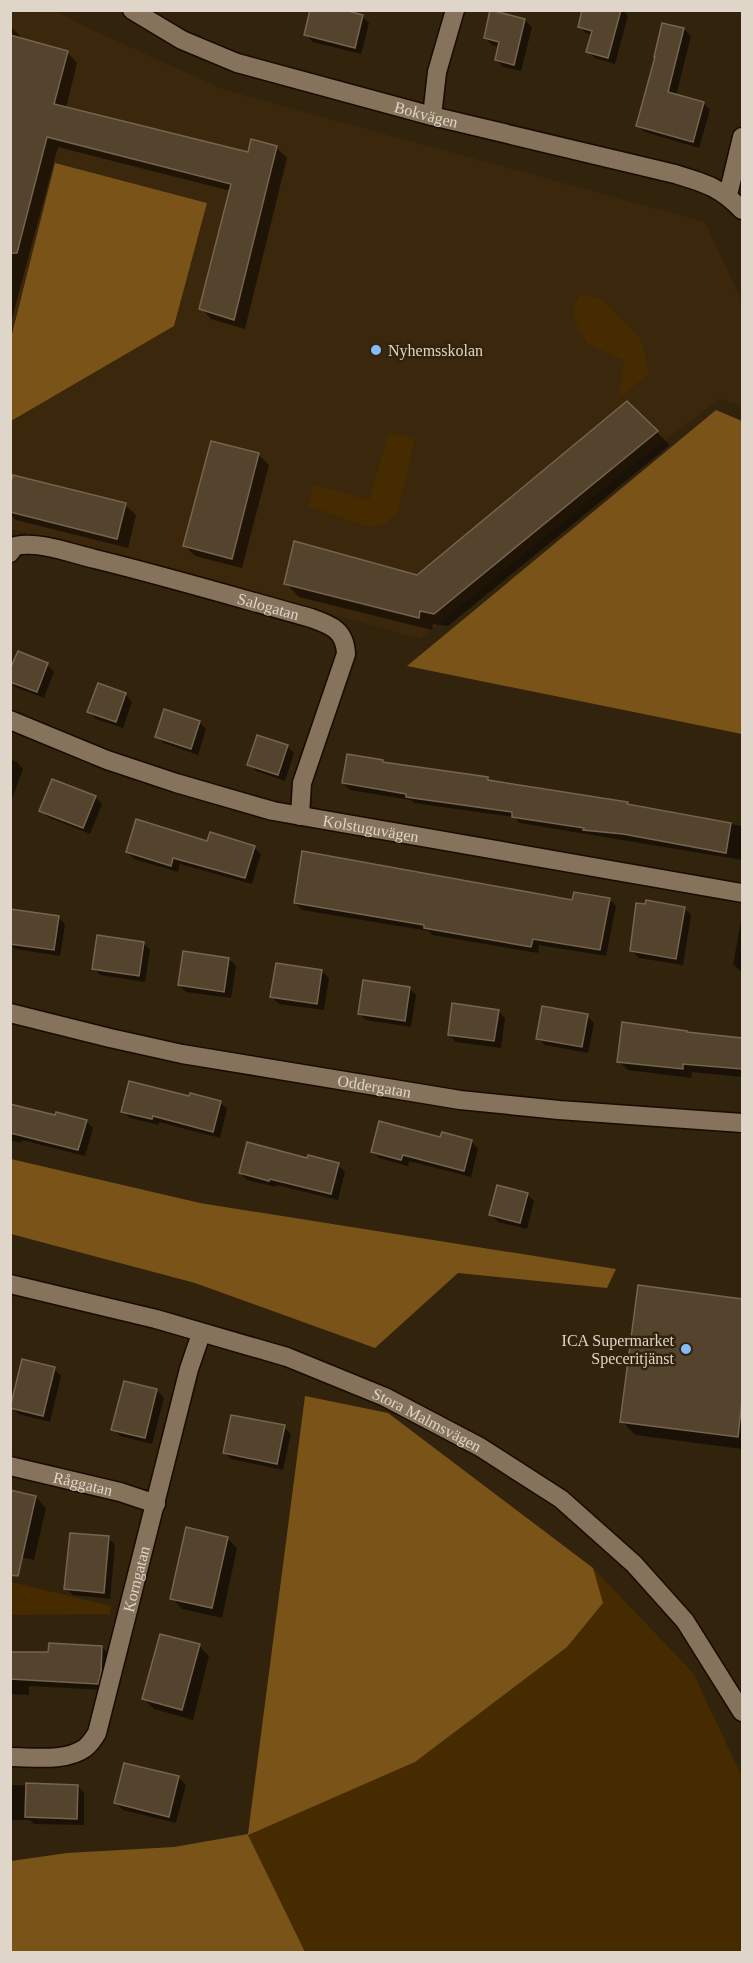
<svg xmlns="http://www.w3.org/2000/svg" width="753" height="1963" viewBox="0 0 753 1963" font-family="'Times New Roman',serif">
<style>
.built{fill:#3b270b}
.green{fill:#462b00}
.forest{fill:#795318}
.shadow{fill:#0007}
.building{fill:#54432d;stroke:#76644d;stroke-width:1.5}
.lines{fill:none;stroke-linecap:round;stroke-linejoin:round}
.minor-casing{stroke:#190b00;stroke-width:21}
.tertiary-casing{stroke:#190b00;stroke-width:21}
.minor{stroke:#85735c;stroke-width:18}
.tertiary{stroke:#85735c;stroke-width:18}
.poi-dot{fill:#86bbfb;stroke:#32230d;stroke-width:2}
.labels{text-anchor:middle;stroke-width:5;stroke-linejoin:round;paint-order:stroke}
.street-label{font-size:16px;fill:#dfd5c8;stroke:#32230d}
.poi-label{font-size:16px;fill:#dfd5c8;stroke:#32230d;text-anchor:start}
</style>
<rect width="100%" height="100%" fill="#32230d"/>
<polygon class="built" points="11,11 56,11 86,27 225,90 705,222 742,301 742,406 720,399 640,459 420,639 168,568 11,529"/>
<g class="green">
<polygon points="581,295 596,297 606,303 640,339 646,357 648,375 619,397 624,360 588,344 577,326 573,309"/>
<polygon points="389,433 414,439 398,512 384,524 368,527 308,506 313,485 369,500"/>
<polygon points="305,1396 388,1413 593,1568 693,1673 742,1777 742,1952 305,1952 248,1835"/>
<polygon points="11,1582 111,1606 110,1614 11,1615"/>
</g>
<g class="forest">
<polygon points="55,163 207,203 174,326 11,421 11,338"/>
<polygon points="716,410 742,421 742,734 407,666"/>
<polygon points="11,1159 200,1203 616,1269 607,1288 458,1273 375,1348 195,1283 11,1234"/>
<polygon points="305,1396 388,1413 593,1568 603,1603 567,1647 415,1762 248,1835 305,1952 11,1952 11,1861 67,1853 174,1847 248,1834"/>
</g>
<g class="shadow">
<polygon points="584,10 623,10 628,16 615,64 595,58 588,51 592,35 586,33 579,26"/>
<polygon points="362,16 369,23 361,54 313,42 306,35"/>
<polygon points="525,20 532,27 521,71 503,67 497,60 500,47 492,45 485,38"/>
<polygon points="663,24 684,29 691,36 676,96 703,103 710,110 699,148 645,132 638,126"/>
<polygon points="10,26 21,37 21,39 67,52 77,63 66,108 249,154 277,148 287,158 245,329 211,319 201,308 231,191 58,147 10,326"/>
<polygon points="627,403 670,445 448,626 433,624 432,630 299,597 286,583 417,576"/>
<polygon points="212,442 259,455 269,465 242,568 195,556 185,546"/>
<polygon points="10,491 125,505 136,515 128,548 16,520 10,515"/>
<polygon points="47,665 54,672 44,698 15,687 10,682"/>
<polygon points="98,685 126,695 132,702 123,728 96,719 89,712"/>
<polygon points="199,722 206,729 198,755 164,743 157,736"/>
<polygon points="287,746 294,753 285,781 256,771 249,764"/>
<polygon points="10,759 17,762 23,769 12,799"/>
<polygon points="385,764 487,779 491,782 627,803 630,806 742,826 742,860 520,823 514,817 414,803 411,800 350,790 343,783"/>
<polygon points="95,797 102,804 90,834 48,817 41,810"/>
<polygon points="254,847 261,854 252,884 180,864 178,872 134,859 127,852"/>
<polygon points="609,899 616,906 606,956 539,945 538,953 432,935 429,931 302,910 295,903 573,902"/>
<polygon points="684,908 691,915 683,965 639,958 632,951"/>
<polygon points="742,915 742,972 733,965"/>
<polygon points="58,917 65,924 60,956 15,949 10,945 10,928"/>
<polygon points="143,943 150,950 145,982 100,975 94,968"/>
<polygon points="229,959 236,966 231,998 186,992 179,985"/>
<polygon points="322,971 329,978 324,1010 279,1004 272,997"/>
<polygon points="409,988 416,995 411,1027 366,1020 359,1014"/>
<polygon points="498,1011 505,1018 501,1048 456,1042 449,1035"/>
<polygon points="587,1016 594,1023 588,1053 545,1045 538,1038"/>
<polygon points="689,1034 742,1040 742,1077 692,1072 691,1078 628,1070 619,1061"/>
<polygon points="190,1098 220,1102 227,1109 220,1138 159,1122 159,1125 130,1118 123,1111"/>
<polygon points="10,1105 56,1117 86,1121 93,1128 85,1156 22,1140 21,1143 10,1140"/>
<polygon points="441,1139 472,1142 478,1149 471,1177 409,1161 408,1166 379,1158 372,1151"/>
<polygon points="308,1160 338,1165 345,1172 338,1200 277,1185 276,1187 247,1180 240,1173"/>
<polygon points="527,1194 534,1201 527,1229 498,1222 491,1215"/>
<polygon points="639,1287 742,1300 742,1449 635,1435 622,1421"/>
<polygon points="54,1369 61,1376 50,1422 18,1414 11,1407"/>
<polygon points="125,1383 157,1391 164,1398 152,1444 120,1436 113,1429"/>
<polygon points="284,1427 291,1434 283,1470 231,1459 224,1452"/>
<polygon points="36,1497 46,1508 34,1560 10,1554"/>
<polygon points="108,1538 115,1545 110,1599 73,1595 66,1588"/>
<polygon points="227,1538 237,1548 222,1618 182,1609 172,1598"/>
<polygon points="199,1646 209,1656 193,1720 154,1709 144,1699"/>
<polygon points="102,1647 109,1654 104,1690 29,1686 29,1695 10,1694 10,1653 50,1654"/>
<polygon points="125,1764 179,1778 186,1785 176,1823 123,1810 116,1803"/>
<polygon points="10,1785 78,1786 84,1793 84,1825 34,1824 30,1820 10,1820"/>
</g>
<g class="building">
<polygon points="310,10 344,10 363,15 355,48 304,35"/>
<polygon points="490,10 525,19 514,65 495,60 499,42 484,38"/>
<polygon points="582,10 621,10 608,58 586,52 592,31 578,27"/>
<polygon points="662,23 684,28 668,92 704,102 693,142 636,126 655,57 654,57"/>
<polygon points="10,35 68,51 54,104 248,152 251,139 277,146 234,320 199,309 231,184 47,137 17,253 10,253"/>
<polygon points="627,401 658,431 434,614 420,611 419,618 284,584 294,541 417,575"/>
<polygon points="211,441 259,453 232,559 183,546"/>
<polygon points="13,475 126,503 117,539 10,512 10,485"/>
<polygon points="18,651 48,663 37,692 10,682 10,669"/>
<polygon points="98,683 126,693 116,722 87,712"/>
<polygon points="164,709 200,721 191,749 155,737"/>
<polygon points="257,735 288,745 278,775 247,765"/>
<polygon points="347,754 383,760 383,762 488,777 488,780 628,802 627,804 731,823 726,853 623,834 583,830 584,828 512,817 512,812 406,797 406,794 342,783"/>
<polygon points="52,779 96,796 83,828 39,811"/>
<polygon points="136,819 207,841 210,832 255,846 245,878 173,858 171,866 126,852"/>
<polygon points="302,851 572,900 574,892 610,898 600,950 533,939 531,947 424,928 424,925 294,903"/>
<polygon points="646,900 685,907 676,959 630,951 636,903 645,904"/>
<polygon points="10,909 59,916 54,950 10,944"/>
<polygon points="97,935 144,942 139,976 92,969"/>
<polygon points="183,951 229,958 224,992 178,985"/>
<polygon points="276,963 322,970 317,1004 270,997"/>
<polygon points="363,980 410,987 405,1021 358,1014"/>
<polygon points="452,1003 499,1010 494,1041 448,1035"/>
<polygon points="542,1006 588,1014 582,1047 536,1039"/>
<polygon points="622,1022 687,1031 687,1032 742,1038 742,1069 683,1064 683,1069 617,1062"/>
<polygon points="129,1081 189,1096 190,1093 221,1101 213,1132 153,1116 152,1119 121,1112"/>
<polygon points="10,1104 55,1115 56,1112 87,1120 78,1150 10,1133"/>
<polygon points="379,1121 440,1137 442,1132 472,1140 464,1171 403,1155 401,1160 371,1152"/>
<polygon points="247,1142 307,1158 308,1155 339,1163 331,1194 270,1179 269,1181 239,1173"/>
<polygon points="497,1185 528,1193 520,1223 489,1215"/>
<polygon points="638,1285 742,1299 742,1400 738,1437 620,1422"/>
<polygon points="22,1359 55,1367 43,1416 10,1408"/>
<polygon points="124,1381 157,1389 145,1438 111,1430"/>
<polygon points="231,1415 285,1425 277,1464 223,1453"/>
<polygon points="10,1490 36,1496 18,1576 10,1575"/>
<polygon points="186,1527 228,1537 212,1608 170,1599"/>
<polygon points="70,1533 109,1536 104,1593 64,1589"/>
<polygon points="160,1634 200,1644 182,1710 142,1699"/>
<polygon points="49,1643 102,1646 101,1672 98,1684 10,1679 10,1652 48,1652"/>
<polygon points="124,1763 179,1776 169,1817 114,1803"/>
<polygon points="26,1783 78,1785 77,1819 25,1817"/>
</g>
<g class="lines">
<defs>
<g id="minor">
<path id="s1" d="M132 10 182 40 237 63 432 116 675 174C705 183 720 187 742 210"/>
<polyline points="432,116 437,72 455,10"/>
<polyline points="728,195 742,137"/>
<path id="s2" d="M10 553 15 546C41 541 69 553 95 559 168 577 239 598 311 618 331 625 345 630 346 654L302 783 300 816"/>
<path id="s3" d="M10 720 107 760 176 783 273 811 742 893"/>
<path id="s4" d="M10 1013 110 1038 182 1054 460 1100 559 1110 742 1123"/>
<path id="s5" d="M10 1466 120 1492 156 1504"/>
<path id="s6" d="M10 1757C33 1757 66 1762 85 1748 90 1744 94 1738 97 1733L189 1369 201 1334"/>
</g>
<g id="tertiary">
<path id="s7" d="M10 1284 156 1319 287 1357 385 1397 480 1447 561 1499 634 1564 685 1621 742 1712"/>
</g>
</defs>
<use href="#minor" class="minor-casing"/>
<use href="#tertiary" class="tertiary-casing"/>
<use href="#minor" class="minor"/>
<use href="#tertiary" class="tertiary"/>
</g>
<g class="poi-dot">
<circle cx="376" cy="350" r="6"/>
<circle cx="686" cy="1349" r="6"/>
</g>
<g class="labels">
<g class="street-label">
<text dy="6" stroke="none"><textPath href="#s1" startOffset="314">Bokvägen</textPath></text>
<text dy="6" stroke="none"><textPath href="#s2" startOffset="270">Salogatan</textPath></text>
<text dy="6" stroke="none"><textPath href="#s3" startOffset="378">Kolstuguvägen</textPath></text>
<text dy="6" stroke="none"><textPath href="#s4" startOffset="372">Oddergatan</textPath></text>
<text dy="6" stroke="none"><textPath href="#s7" startOffset="440">Stora Malmsvägen</textPath></text>
<text dy="6" stroke="none"><textPath href="#s5" startOffset="75">Råggatan</textPath></text>
<text dy="6" stroke="none"><textPath href="#s6" startOffset="255">Korngatan</textPath></text>
</g>
<g class="poi-label">
<text x="388" y="356">Nyhemsskolan</text>
<text x="674" y="1346" text-anchor="end">ICA Supermarket<tspan x="674" dy="18">Speceritjänst</tspan></text>
</g>
</g>
<rect width="753" height="1963" fill="none" stroke="#dfd5c8" stroke-width="24"/>
</svg>
